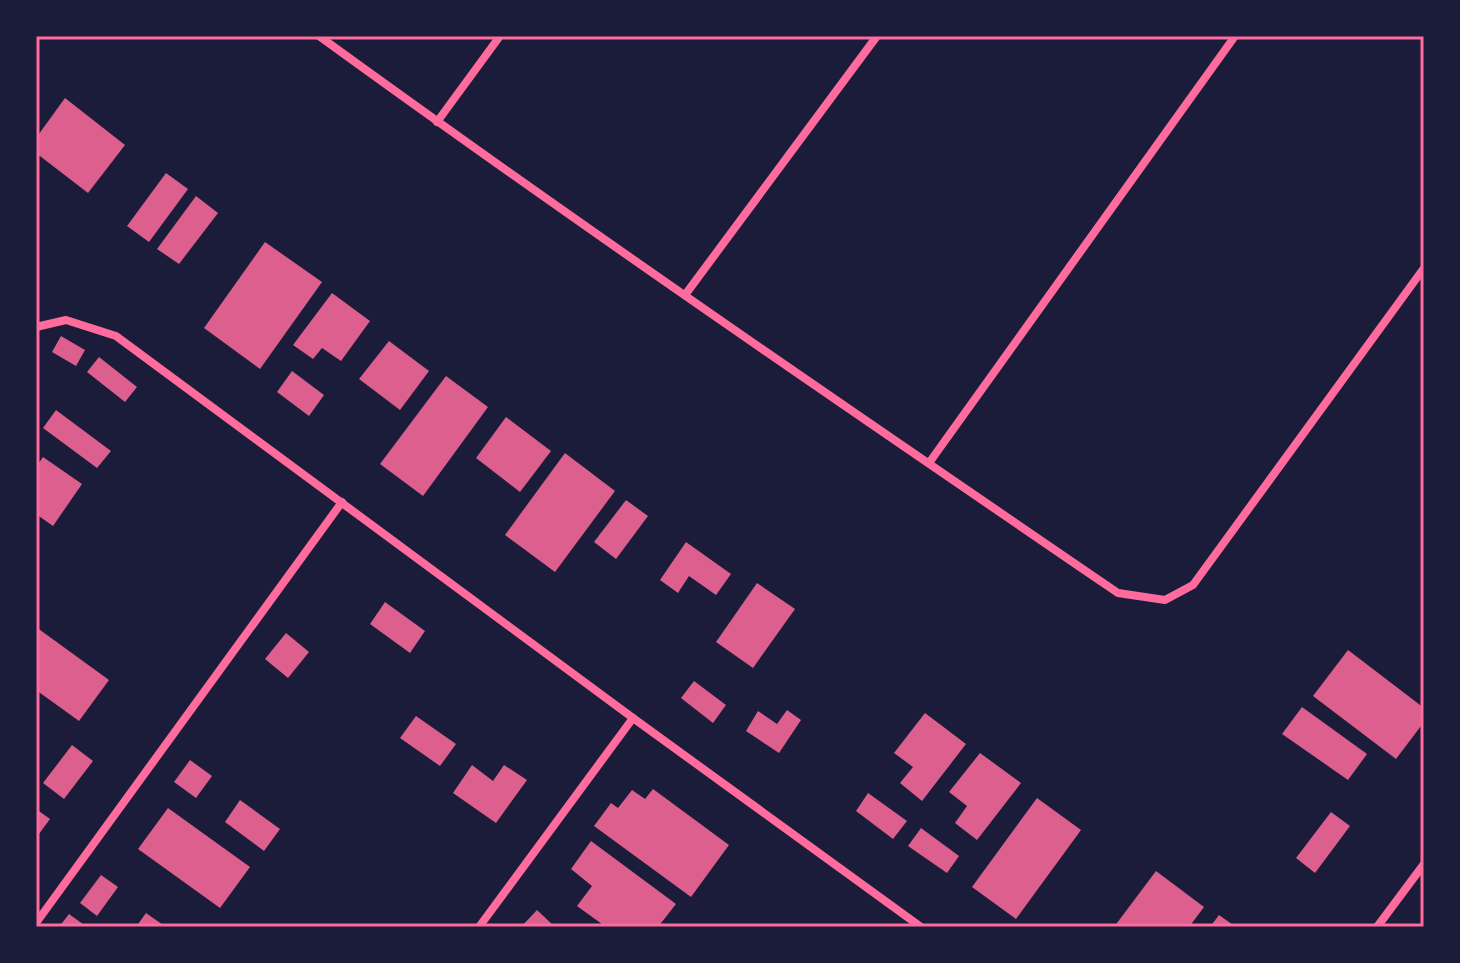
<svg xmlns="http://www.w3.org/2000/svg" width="1460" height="963" viewBox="0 0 1460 963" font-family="Ubuntu,sans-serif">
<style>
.building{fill:#dd5f8e}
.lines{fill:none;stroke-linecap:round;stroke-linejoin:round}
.minor{stroke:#ff6b9d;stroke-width:8}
.neatline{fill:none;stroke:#ff6b9d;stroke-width:3}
</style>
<rect width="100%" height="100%" fill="#1b1b3a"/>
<g class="building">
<polygon points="65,98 125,145 88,193 36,153 36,138"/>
<polygon points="166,173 188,189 149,242 127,226"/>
<polygon points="196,196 218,213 179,264 157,249"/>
<polygon points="265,242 322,282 260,369 204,328"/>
<polygon points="332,293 370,321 341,361 322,348 313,359 293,345"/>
<polygon points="61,336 85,350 76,366 52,352"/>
<polygon points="389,341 429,371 400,410 359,379"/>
<polygon points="99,357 137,387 125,402 87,372"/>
<polygon points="292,371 324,395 309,416 277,392"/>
<polygon points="446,376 488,407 423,496 380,464"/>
<polygon points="56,410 111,451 97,468 43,428"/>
<polygon points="506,417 551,451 520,492 476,458"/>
<polygon points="565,453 615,491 555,572 505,535"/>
<polygon points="43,457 82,484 53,526 36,514 36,467"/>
<polygon points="626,500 648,516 616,559 594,542"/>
<polygon points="686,542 731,574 716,595 689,576 678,593 660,580"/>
<polygon points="757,583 795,609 753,668 716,642"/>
<polygon points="385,602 425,631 410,653 370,624"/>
<polygon points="36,627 109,680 79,721 36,690"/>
<polygon points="286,633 309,652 288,678 265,659"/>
<polygon points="1348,650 1424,708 1424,722 1396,759 1313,696"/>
<polygon points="694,681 726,705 713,723 681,698"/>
<polygon points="1302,707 1367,754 1348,780 1282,734"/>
<polygon points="787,710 801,720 779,753 746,731 758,711 777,724"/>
<polygon points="925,713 966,744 922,801 900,783 913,767 894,753"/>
<polygon points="416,716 456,744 440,766 400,738"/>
<polygon points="72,745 93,761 64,799 43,783"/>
<polygon points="980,753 1021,783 977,840 955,823 967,806 949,792"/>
<polygon points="190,760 212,776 196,798 174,782"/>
<polygon points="472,765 493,781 504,765 527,780 496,823 453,793"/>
<polygon points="653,789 729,845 691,897 594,826 611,803 618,808 632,790 645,799"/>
<polygon points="868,793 907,821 893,839 856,811"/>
<polygon points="1037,798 1081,830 1016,919 972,887"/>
<polygon points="240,800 280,829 264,851 225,822"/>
<polygon points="168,808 250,867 220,908 138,849"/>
<polygon points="36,809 50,819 36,838"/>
<polygon points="1331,812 1350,826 1315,873 1296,858"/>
<polygon points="921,828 959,856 947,873 908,846"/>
<polygon points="591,841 676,904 658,927 606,927 577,906 592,886 571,869"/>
<polygon points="1156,871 1204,907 1189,927 1114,927"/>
<polygon points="101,875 118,887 97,916 80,903"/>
<polygon points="537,910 555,927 521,927"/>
<polygon points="146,913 166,927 136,927"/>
<polygon points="69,914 87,927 59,927"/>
<polygon points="1219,915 1236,927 1210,927"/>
</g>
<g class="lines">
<g class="minor">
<path d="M319 36C582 227 850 410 1118 593L1165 600 1193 585 1424 268"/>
<polyline points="437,122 500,36"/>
<polyline points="685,295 877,36"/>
<polyline points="36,327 66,320 116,336 633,718 921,927"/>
<polyline points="929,463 1235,36"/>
<polyline points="36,923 342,502"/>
<polyline points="479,927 633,718"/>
<polyline points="1377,927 1424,864"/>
</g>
</g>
<rect width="1460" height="963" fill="none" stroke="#1b1b3a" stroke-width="76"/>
<rect x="38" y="38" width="1384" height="887" class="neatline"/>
</svg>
